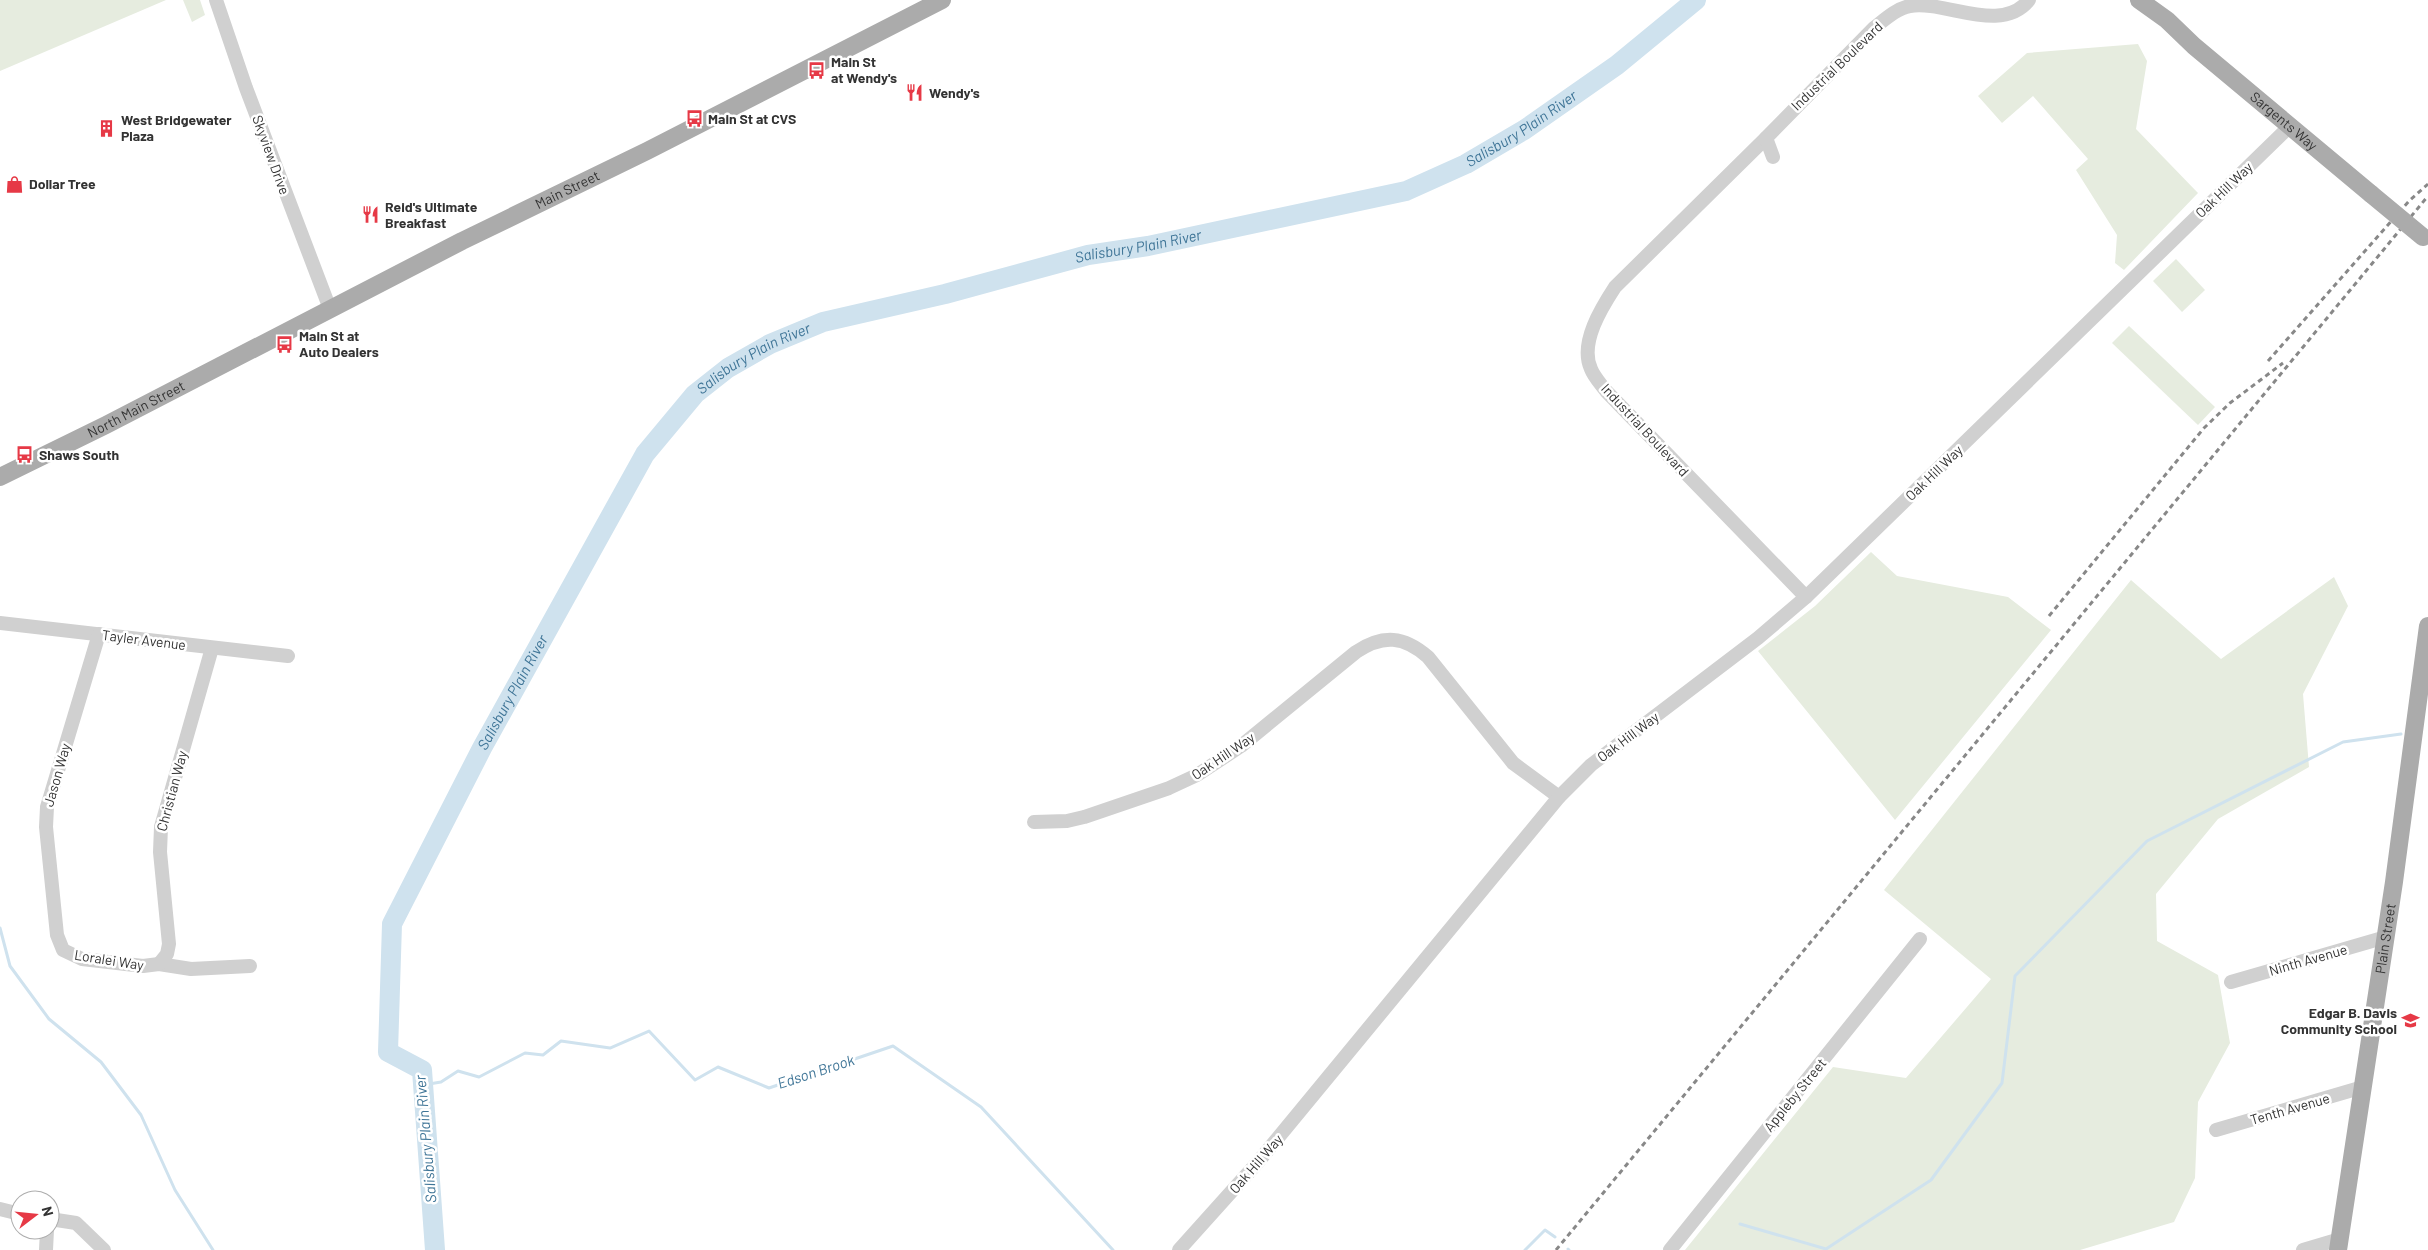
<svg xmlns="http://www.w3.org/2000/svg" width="2428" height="1250" viewBox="0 0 2428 1250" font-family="Barlow,sans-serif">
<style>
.green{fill:#e6ecdf}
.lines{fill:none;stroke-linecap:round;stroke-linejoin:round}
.stream{stroke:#cfe2ee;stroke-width:3}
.river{stroke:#cfe2ee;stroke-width:20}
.minor{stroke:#d0d0d0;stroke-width:14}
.major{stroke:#ababab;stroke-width:18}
.rail{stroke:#888;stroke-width:3;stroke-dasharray:5 4;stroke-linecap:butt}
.major-bridge{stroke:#ababab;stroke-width:18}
.labels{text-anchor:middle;stroke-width:5;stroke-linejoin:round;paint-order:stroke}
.poi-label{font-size:14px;font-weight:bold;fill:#333;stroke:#fff;text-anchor:start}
.street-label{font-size:14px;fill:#333;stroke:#fff}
.water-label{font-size:15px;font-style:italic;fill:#3f7597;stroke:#fff}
</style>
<rect width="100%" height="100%" fill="#fff"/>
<g class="green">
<polygon points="0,0 166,0 0,71"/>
<polygon points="183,0 200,0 205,15 192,22"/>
<polygon points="2138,44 2147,61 2136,129 2198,193 2124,270 2115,263 2117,235 2076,170 2088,159 2033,96 2002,123 1978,96 2027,53"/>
<polygon points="2176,259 2205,290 2182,312 2153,281"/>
<polygon points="2129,326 2215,407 2198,425 2112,343"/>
<polygon points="1871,552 1897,576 2008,597 2051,630 1895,820 1758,651 1815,606"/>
<polygon points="2334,577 2348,606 2303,694 2309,767 2218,819 2156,894 2157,941 2218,975 2230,1043 2198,1102 2195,1178 2174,1222 2080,1250 1685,1250 1833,1067 1906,1078 1991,979 1884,890 2131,580 2221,659"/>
</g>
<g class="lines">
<g class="stream">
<polyline points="0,928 10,966 49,1019 101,1062 141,1115 175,1190 213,1250"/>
<polyline points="423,1085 441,1082 458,1071 479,1077 525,1053 543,1055 561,1041 610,1048 649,1031 695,1080 718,1067 769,1088 893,1046 981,1107 1113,1250"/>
<polyline points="1740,1224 1826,1249 1931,1180 2002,1083 2015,976 2147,841 2343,742 2401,734"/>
<polyline points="1568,1249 1569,1250"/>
<polyline points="1525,1250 1545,1230 1555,1237"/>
</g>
<path class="river" id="s1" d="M435 1250 422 1070 388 1052 392 924 482 748 645 454 695 394 728 368 770 344 823 322 945 294 1088 255 1148 246 1406 191 1466 164 1524 130 1617 65 1696 0"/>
<g class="minor">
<polyline points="216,0 246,88 330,309"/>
<path d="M1766 138 1615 287C1602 307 1579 343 1591 369 1594 377 1601 384 1606 391L1806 597"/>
<path d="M1773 157 1766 138 1874 28C1884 20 1897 8 1910 6 1945 0 2001 35 2029 0"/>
<polyline points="0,623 288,656"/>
<polyline points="99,634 47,807 46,827 57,935 63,950 82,959 143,966 159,964 191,969 250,966"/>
<path d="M1034 822 1067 821 1084 817 1169 788 1197 775 1241 746 1356 652C1383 634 1404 636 1428 657L1513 763 1559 797"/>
<polyline points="159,964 167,954 169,944 160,852 161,827 212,648"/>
<polyline points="2231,982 2386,937"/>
<polyline points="2216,1130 2363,1087"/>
<polyline points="0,1209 20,1214"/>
<polyline points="50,1219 76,1223 104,1250"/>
<polyline points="46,1250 47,1230"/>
<polyline points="1179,1250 1258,1162 1559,797 1591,765 1758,638 1806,597 2290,126"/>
<polyline points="1670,1250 1920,939"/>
<polyline points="2303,1250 2340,1239"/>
</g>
<g class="major">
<path id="s2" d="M2139 0 2167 20 2194 46 2371 194"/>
<path id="s3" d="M0 477 106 425 462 241 647 151 942 0"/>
<path id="s4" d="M2338 1250 2394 882 2428 626"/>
</g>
<g class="rail">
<polyline points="2268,361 2409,201 2428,184"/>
<polyline points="2049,616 2204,428 2230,403 2283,363"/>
<polyline points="1556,1250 2428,196"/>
</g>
<polyline class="major-bridge" points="2371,194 2423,237"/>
</g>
<defs>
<symbol id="bus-bare" viewBox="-9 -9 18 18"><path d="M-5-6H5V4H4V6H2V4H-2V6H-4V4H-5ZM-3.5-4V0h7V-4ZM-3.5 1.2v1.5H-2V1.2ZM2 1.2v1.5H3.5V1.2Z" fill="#e63946" stroke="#fff" stroke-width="2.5" paint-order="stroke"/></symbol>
<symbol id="restaurant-bare" viewBox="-9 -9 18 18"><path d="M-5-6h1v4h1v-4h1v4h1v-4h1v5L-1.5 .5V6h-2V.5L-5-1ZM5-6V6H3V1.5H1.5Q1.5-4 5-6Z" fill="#e63946" stroke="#fff" stroke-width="2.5" paint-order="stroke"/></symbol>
<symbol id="building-bare" viewBox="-9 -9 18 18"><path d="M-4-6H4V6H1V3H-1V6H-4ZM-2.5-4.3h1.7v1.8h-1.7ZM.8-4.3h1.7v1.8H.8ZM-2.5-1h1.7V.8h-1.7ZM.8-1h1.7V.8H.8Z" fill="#e63946" stroke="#fff" stroke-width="2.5" paint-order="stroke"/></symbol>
<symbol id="shop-bare" viewBox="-9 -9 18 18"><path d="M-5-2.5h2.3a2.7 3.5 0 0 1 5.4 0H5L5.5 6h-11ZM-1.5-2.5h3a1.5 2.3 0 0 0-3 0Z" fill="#e63946" stroke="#fff" stroke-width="2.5" paint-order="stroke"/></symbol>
<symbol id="school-bare" viewBox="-9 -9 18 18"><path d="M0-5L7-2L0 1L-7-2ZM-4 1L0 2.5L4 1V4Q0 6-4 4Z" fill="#e63946" stroke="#fff" stroke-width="2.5" paint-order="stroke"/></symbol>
</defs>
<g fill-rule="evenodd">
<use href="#bus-bare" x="804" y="58" width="25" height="25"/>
<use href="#restaurant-bare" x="902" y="80" width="25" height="25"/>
<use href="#bus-bare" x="682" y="106" width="25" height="25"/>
<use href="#building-bare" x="94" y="116" width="25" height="25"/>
<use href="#shop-bare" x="2" y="172" width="25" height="25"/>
<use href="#restaurant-bare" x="358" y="202" width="25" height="25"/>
<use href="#bus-bare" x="272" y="332" width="25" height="25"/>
<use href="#bus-bare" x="12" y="442" width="25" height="25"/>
<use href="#school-bare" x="2398" y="1008" width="25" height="25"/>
</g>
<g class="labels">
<g class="poi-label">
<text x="831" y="67">Main St<tspan x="831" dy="16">at Wendy's</tspan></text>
<text x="929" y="98">Wendy's</text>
<text x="708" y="124">Main St at CVS</text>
<text x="121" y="125">West Bridgewater<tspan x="121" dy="16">Plaza</tspan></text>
<text x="29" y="189">Dollar Tree</text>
<text x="385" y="212">Reid's Ultimate<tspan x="385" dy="16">Breakfast</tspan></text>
<text x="299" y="341">Main St at<tspan x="299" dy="16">Auto Dealers</tspan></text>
<text x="39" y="460">Shaws South</text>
<text x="2397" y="1018" text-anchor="end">Edgar B. Davis<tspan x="2397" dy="16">Community School</tspan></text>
</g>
<g class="street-label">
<text transform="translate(1837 66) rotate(-44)" y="5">Industrial Boulevard</text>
<text dy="5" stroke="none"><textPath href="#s2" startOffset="189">Sargents Way</textPath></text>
<text transform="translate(271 155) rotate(70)" y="5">Skyview Drive</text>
<text dy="5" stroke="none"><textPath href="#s3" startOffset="636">Main Street</textPath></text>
<text transform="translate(2224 190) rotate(-44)" y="5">Oak Hill Way</text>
<text dy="5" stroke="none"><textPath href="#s3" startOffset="152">North Main Street</textPath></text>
<text transform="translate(1645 430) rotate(47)" y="5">Industrial Boulevard</text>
<text transform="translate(1934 473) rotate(-44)" y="5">Oak Hill Way</text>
<text transform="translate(144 640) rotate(7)" y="5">Tayler Avenue</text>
<text transform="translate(1628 737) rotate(-37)" y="5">Oak Hill Way</text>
<text transform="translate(1223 756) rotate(-34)" y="5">Oak Hill Way</text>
<text transform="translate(57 775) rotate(-74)" y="5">Jason Way</text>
<text transform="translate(172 791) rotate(-75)" y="5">Christian Way</text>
<text dy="5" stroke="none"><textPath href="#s4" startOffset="315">Plain Street</textPath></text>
<text transform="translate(109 960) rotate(9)" y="5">Loralei Way</text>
<text transform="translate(2308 960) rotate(-16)" y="5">Ninth Avenue</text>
<text transform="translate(1795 1095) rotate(-51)" y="5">Appleby Street</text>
<text transform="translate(2290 1109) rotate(-16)" y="5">Tenth Avenue</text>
<text transform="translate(1256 1164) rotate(-49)" y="5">Oak Hill Way</text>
</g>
<g class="water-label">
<text dy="5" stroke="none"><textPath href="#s1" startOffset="1836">Salisbury Plain River</textPath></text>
<text dy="5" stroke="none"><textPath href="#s1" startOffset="1431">Salisbury Plain River</textPath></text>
<text dy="5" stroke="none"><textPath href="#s1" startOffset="1028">Salisbury Plain River</textPath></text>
<text dy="5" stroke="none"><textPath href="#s1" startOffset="608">Salisbury Plain River</textPath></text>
<text transform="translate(816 1072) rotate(-18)" y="5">Edson Brook</text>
<text transform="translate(426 1139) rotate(-95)" y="5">Salisbury Plain River</text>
</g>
</g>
<g transform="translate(35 1215) rotate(74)"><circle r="24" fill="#ffffff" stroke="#adadad"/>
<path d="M0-4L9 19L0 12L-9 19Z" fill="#e63946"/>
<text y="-8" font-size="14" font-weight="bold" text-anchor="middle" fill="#333333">N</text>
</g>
</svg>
